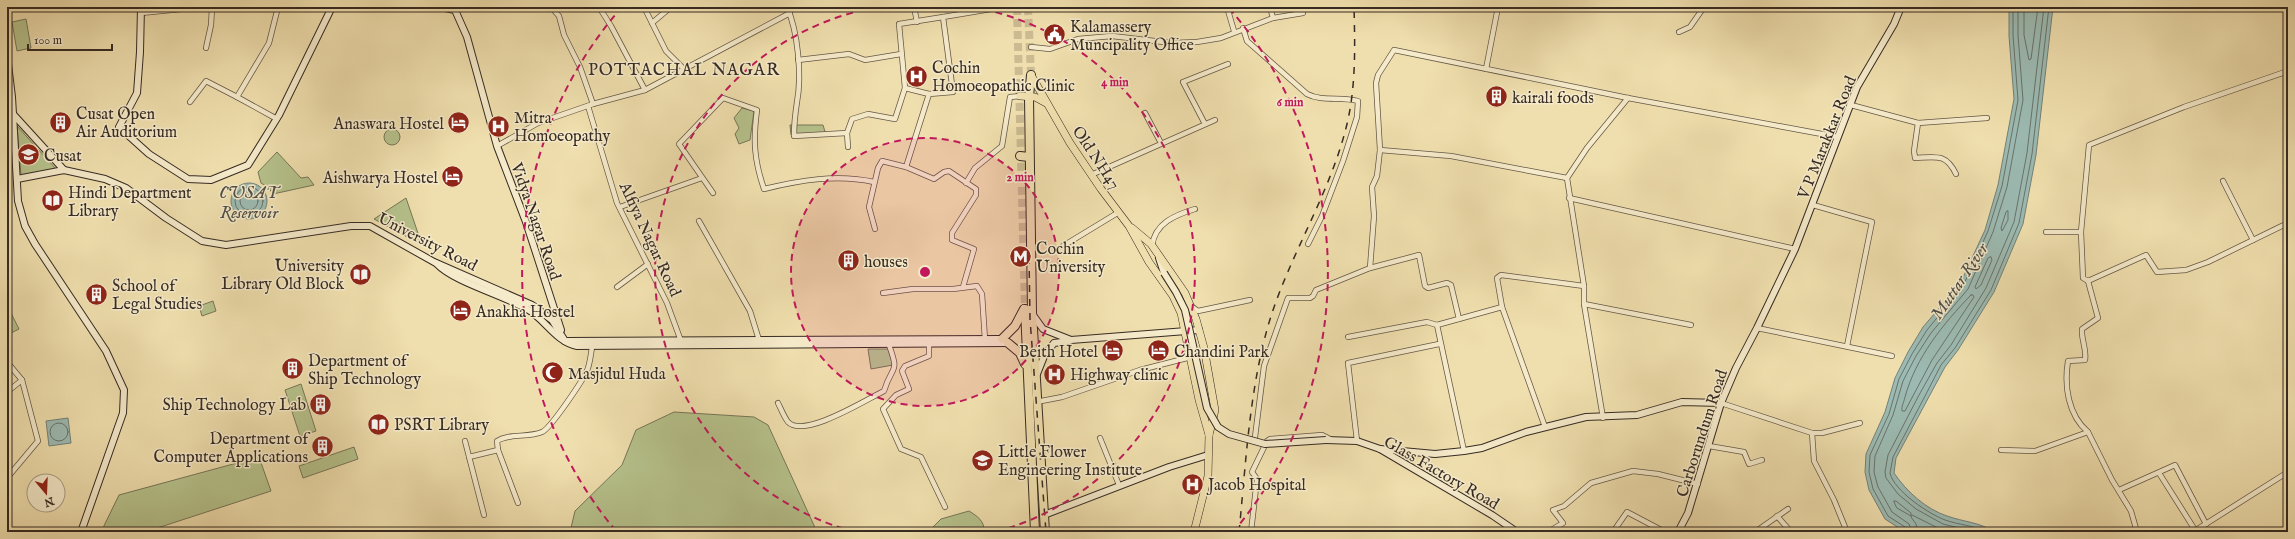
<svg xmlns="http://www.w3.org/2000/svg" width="2295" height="539" viewBox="0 0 2295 539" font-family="'IM FELL English',serif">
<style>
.green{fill:#b6c28c;stroke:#767658}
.water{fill:#9cbbb3;stroke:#738179}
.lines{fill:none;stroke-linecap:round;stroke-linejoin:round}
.shore{stroke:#69736b;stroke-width:1}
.highway-tunnel{stroke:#cbbb92;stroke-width:8;stroke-dasharray:8 4;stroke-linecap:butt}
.street-casing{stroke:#645846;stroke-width:6}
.secondary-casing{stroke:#362b23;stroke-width:8}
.primary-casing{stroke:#362b23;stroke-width:8}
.highway-casing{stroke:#362b23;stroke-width:10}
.street{stroke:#f5eaca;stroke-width:4.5}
.secondary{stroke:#f5eaca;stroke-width:6}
.primary{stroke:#f0dfae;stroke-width:7}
.highway{stroke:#f0dfae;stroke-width:8}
.rail{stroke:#362b23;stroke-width:1.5;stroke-dasharray:7 7;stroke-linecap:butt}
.secondary-bridge-casing{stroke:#362b23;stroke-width:8;stroke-linecap:butt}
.secondary-bridge{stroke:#f5eaca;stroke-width:6}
.ring{fill:none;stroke:#c2185b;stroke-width:2;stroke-dasharray:7 5}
.labels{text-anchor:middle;stroke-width:3;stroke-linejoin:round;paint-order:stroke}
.poi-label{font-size:16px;fill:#362b23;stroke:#f5eaca;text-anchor:start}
.street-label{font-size:16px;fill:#362b23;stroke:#f5eaca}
.neighbourhood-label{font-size:17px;letter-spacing:1px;fill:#362b23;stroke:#f5eaca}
.water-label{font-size:17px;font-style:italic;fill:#504f47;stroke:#f5eaca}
.centre{fill:#c2185b;stroke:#f5eaca;stroke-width:2}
.ring-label{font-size:12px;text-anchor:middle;font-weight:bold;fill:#c2185b;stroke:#f5eaca;stroke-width:3;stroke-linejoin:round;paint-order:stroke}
</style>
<rect width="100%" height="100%" fill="#f0dfae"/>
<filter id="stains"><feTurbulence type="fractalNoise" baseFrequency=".005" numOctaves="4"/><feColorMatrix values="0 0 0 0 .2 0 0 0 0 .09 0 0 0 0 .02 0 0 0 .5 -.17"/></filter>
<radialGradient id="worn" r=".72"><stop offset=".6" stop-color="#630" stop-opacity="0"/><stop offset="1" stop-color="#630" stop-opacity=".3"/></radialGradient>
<g class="green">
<polygon points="26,19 31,48 17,51 12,22"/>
<polygon points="742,108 754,111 750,140 739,144 735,134 739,128 734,118"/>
<polygon points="790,125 823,125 826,135 791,135"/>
<polygon points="17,126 56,169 21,175"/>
<circle cx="392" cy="137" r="8"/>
<polygon points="277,152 301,178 308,177 314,185 273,194 268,187 261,183 258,172"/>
<polygon points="406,198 422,245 374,219"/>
<polygon points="213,301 216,311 202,316 199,306"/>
<polygon points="7,305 19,329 7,335"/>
<polygon points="868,349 888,349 893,365 871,369"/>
<polygon points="301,384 316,431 300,436 285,390"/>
<polygon points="674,412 754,417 768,425 817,532 570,532 575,511 622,465 636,430"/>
<polygon points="354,447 358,459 303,478 299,466"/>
<polygon points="259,457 271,491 145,532 101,532 119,495"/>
<path d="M969 511C977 516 985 521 984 532H928L941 519Z"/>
</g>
<g class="water">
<path d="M2009 7H2053L2036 155 2023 224 1994 292 1958 350 1945 367 1896 458 1894 473C1907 492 1926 509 1947 516 1964 522 1979 522 1995 532H1905L1885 519 1869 490 1865 472 1866 454 1885 412 1895 378 1908 352 1923 327 1960 284 1985 230 1998 185 2014 99 2009 36Z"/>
<circle cx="249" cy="201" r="18"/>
<polygon points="68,418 71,443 49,446 46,421"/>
</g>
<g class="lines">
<g class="shore">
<polyline points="2024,7 2024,35 2029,60 2031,59 2038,7"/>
<circle cx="249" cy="201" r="14"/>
<circle cx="249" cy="201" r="9"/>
<polygon points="2008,211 2008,220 2002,231 2001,228 2006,212"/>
<polygon points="1991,257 1992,260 1981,285 1976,289 1975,287 1988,258"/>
<path d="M1971 295H1973L1974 297 1932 360 1905 411H1902C1901 407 1904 402 1905 397 1916 357 1943 324 1971 295Z"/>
<circle cx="59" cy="432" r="9"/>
<polygon points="1894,501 1896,501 1911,513 1911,516 1897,508"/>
<polyline points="1907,532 1905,527 1888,516 1873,489 1869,472 1870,455 1889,414 1899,379 1912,354 1927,330 1963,286 1988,231 2002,186 2018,100 2013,35 2013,7"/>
<polyline points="1912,532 1909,524 1892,512 1878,487 1874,472 1875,456 1893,415 1903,381 1916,356 1931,333 1968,289 1993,232 2007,187 2023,100 2018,35 2018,7"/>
<polyline points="1918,532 1916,524 1911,517 1912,515 1940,529 1949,532"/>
<polyline points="1975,532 1943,524 1916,509 1898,494 1886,478 1885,472 1888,455 1919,395 1937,363 1951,345 1986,288 2014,222 2027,153 2044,7"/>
<path d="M1986 532C1973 525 1959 525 1945 520 1929 514 1894 491 1890 473L1893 457 1924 398 1941 365 1955 348 1991 290 2019 223 2032 154 2049 7"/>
</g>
<g class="highway-tunnel">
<polyline points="1017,7 1025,309"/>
<polyline points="1028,7 1031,75"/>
</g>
<defs>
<g id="street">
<polyline points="551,7 559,16 564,35 580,67 593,104"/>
<polyline points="599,7 611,26 645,90"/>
<polyline points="644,7 666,51 683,68"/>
<path d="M787 7C798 32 802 75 797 102 795 115 794 123 794 136L847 133"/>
<polyline points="914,7 917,22"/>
<polyline points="1227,7 1234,31"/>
<polyline points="141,13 202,7"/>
<polyline points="1273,18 1303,13"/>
<polyline points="652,23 671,7"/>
<path d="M1243 28 1247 41 1307 94C1322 102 1342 96 1358 101L1357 117 1343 161 1322 216 1308 244"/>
<polyline points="1679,32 1690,27 1704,7"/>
<polyline points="1031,47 1050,49 1078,39 1112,36 1172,43 1197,42 1221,38 1273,18 1270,7"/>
<polyline points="206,48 211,25 212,8 208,7"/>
<polyline points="798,60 849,54 865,60 901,54"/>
<polyline points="1486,69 1498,7"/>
<polyline points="2288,71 2184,107 2089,145 2081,232 2083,278 2088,281 2146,255 2157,272 2186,270 2208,262 2288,223"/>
<polyline points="929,94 905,88 899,24 943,17"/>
<polyline points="190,102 206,81 237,97"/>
<polyline points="1851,105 1918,123 1987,118"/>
<polyline points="588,106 617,203 667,303 681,341"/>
<polyline points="1145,113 1161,143"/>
<polyline points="277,119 237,97 269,43 278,7"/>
<path d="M1918 123 1914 151 1915 158C1936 157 1946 153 1956 174"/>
<polyline points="1205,124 1183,82 1228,64"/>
<polyline points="497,146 538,123 593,104 645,90 790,13"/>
<polyline points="848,147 847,133 852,119 868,114 895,119 905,88"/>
<polyline points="1380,150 1451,156 1567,178"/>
<polyline points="906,167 929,94 953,92 943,17 1003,7"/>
<polyline points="1091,175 1215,120"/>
<polyline points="2223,181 2253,240"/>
<polyline points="966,183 975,168 1002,146 1010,97 1020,96"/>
<path d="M713 193 679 144 723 98 757 110C753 140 754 160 764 189 801 180 837 174 874 182"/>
<polyline points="1569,198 1795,249"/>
<polyline points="1813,205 1872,222 1847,346"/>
<polyline points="620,207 702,178"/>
<polyline points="699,221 750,311 759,340"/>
<polyline points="875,229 869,207 878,168 882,161 906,167 934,179 944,172 949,171 976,189 976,195 952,233 952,240 974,249 963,287"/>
<polyline points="2046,232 2081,232"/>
<polyline points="1063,246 1119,212"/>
<path d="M1152 246C1155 223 1175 215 1195 209"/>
<polyline points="1370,268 1374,216 1372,187 1377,176 1380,150 1376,83 1378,75 1394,50 1628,98 1838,137"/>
<path d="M2088 281 2098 318 2082 329C2081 340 2087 349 2085 360L2068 361C2064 386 2068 415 2088 432L2112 480 2131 511 2137 532"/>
<polyline points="1584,286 1567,178 1587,148 1628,98"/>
<polyline points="617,287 648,264"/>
<polyline points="883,293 913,289 953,289 977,286 982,294 985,340"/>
<polyline points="1584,304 1691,325"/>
<polyline points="1191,306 1198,311 1250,300"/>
<polyline points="1502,307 1497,278 1501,275 1584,286 1584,304 1603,418"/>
<polyline points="1757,328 1892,356"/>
<polyline points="1348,337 1427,322 1437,325"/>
<polyline points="929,345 929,356 905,366 902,371 909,389 896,395 883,409 901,449 921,457 945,507"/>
<polyline points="7,362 22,380 38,441 7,478"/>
<polyline points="7,392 22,380"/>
<polyline points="1036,402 1062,397 1140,370 1191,357"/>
<path d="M778 403C781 409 784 417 788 422 804 439 867 399 884 391 892 364 900 375 889 345"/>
<polyline points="1721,403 1812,433 1822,433 1860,423"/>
<polyline points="1812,433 1814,461 1834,500 1847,532"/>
<polyline points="1255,437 1264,366 1288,298 1310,298 1313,296 1316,290 1370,268 1419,255 1425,286 1428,288 1447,283 1451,285 1459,319"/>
<polyline points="1100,438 1119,485"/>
<polyline points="465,441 484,515"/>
<polyline points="1357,441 1348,363 1439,344"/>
<polyline points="1709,446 1744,452 1749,464 1762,460"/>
<polyline points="2001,450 2035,451 2088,432"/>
<polyline points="1464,451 1437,325 1502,307 1545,427"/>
<polyline points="469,457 498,450"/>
<polyline points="2159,473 2195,530"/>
<polyline points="2119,490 2175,465 2206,524"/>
<path d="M518 503 498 450 497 441C509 433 528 438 542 432 550 429 585 378 588 368 590 362 591 354 592 347"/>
<polyline points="1777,516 1791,532"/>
<polyline points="1251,532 1257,479 1252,472 1267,441 1270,439 1322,435 1332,440"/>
<polyline points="1548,532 1563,523 1553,510 1564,506 1591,483 1633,471 1658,474 1698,484"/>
<polyline points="1613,532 1627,512 1665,532"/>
<polyline points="1755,532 1788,509"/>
<polyline points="2193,532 2288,472"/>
</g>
<g id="secondary">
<polyline points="141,7 140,52 137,93 119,127 149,154 188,179 211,180 248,165 279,115 332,7"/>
<polyline points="440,7 455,10 467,37 497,146 526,222 561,330"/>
<polyline points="7,56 12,97 18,201 25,226 35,244 106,351 124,390 123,413 81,532"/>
<polyline points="12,113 64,170"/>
<polyline points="17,179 64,170 105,179 126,188 166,218 202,241 226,245 351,226 370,226 434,262 532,305 552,320 565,341"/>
<polyline points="1159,258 1164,273"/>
<path d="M437 264C454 282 503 295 527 309 545 319 556 342 577 346L1008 343"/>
<polyline points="1033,315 1043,329 1071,340 1199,330"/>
<polyline points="565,341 1002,339"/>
<polyline points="1037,374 1045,354 1054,343 1069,341"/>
<polyline points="1326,440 1357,441 1380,449 1492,515 1517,532"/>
<polyline points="1380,449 1435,454 1464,451 1482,448 1526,432 1586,417 1637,415 1682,402 1721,403"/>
<polyline points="1044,515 1169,467 1208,455"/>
<polyline points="1678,532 1688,513 1721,403 1736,368 1757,328 1795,249 1857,87 1894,24 1901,7"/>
</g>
<g id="primary">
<polyline points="1031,75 1070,143 1101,189 1129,226 1149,262 1173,296 1181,313 1199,400 1209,435"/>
<polyline points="1020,96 1035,97 1046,103"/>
<polyline points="1132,228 1151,244 1185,293 1196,319 1204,348 1215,410 1209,435 1208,476 1194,532"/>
</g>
<g id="highway">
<polyline points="1031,75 1029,97 1032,312 1045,532"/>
<polyline points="1020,156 1029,157"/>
<polyline points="1025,309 1035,532"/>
<polyline points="1002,339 1015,326 1024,309"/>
<polyline points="1008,343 1020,353 1025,364"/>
</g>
</defs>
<use href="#street" class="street-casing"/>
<use href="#secondary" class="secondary-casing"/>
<use href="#primary" class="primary-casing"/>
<use href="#highway" class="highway-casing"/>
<use href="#street" class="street"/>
<use href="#secondary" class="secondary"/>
<use href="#primary" class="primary"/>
<use href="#highway" class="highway"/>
<g class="rail">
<polyline points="1029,257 1030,319 1046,532"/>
<path d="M1239 532C1246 463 1249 393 1268 326 1288 257 1330 195 1347 124 1356 86 1355 46 1354 7"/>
</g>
<defs>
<polyline id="secondary-bridge" points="1164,273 1176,292 1185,310 1207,408 1218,427 1229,434 1265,444 1326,440"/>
</defs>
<use href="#secondary-bridge" class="secondary-bridge-casing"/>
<use href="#secondary-bridge" class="secondary-bridge"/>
</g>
<circle cx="925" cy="272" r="134" fill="#c2185b" fill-opacity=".12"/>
<g class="ring">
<circle cx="925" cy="272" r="134"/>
<path d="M855 532A269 269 0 0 1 878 7M972 7A269 269 0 0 1 995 532"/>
<path d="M616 531A403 403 0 0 1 621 8M1229 8A403 403 0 0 1 1234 531"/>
</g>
<defs>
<symbol id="civic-disc" viewBox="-11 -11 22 22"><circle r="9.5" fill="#8f2418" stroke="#f5eaca"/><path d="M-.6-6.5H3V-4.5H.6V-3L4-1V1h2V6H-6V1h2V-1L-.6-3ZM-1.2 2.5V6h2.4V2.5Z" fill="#fff"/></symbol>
<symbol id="hospital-disc" viewBox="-11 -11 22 22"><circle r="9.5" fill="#8f2418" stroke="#f5eaca"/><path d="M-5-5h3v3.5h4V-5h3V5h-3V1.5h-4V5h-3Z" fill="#fff"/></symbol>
<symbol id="building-disc" viewBox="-11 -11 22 22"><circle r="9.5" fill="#8f2418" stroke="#f5eaca"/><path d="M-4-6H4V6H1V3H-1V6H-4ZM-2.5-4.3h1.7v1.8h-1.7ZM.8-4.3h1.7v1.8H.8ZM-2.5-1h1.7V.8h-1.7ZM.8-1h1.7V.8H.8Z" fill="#fff"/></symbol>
<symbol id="hotel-disc" viewBox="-11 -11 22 22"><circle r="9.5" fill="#8f2418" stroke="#f5eaca"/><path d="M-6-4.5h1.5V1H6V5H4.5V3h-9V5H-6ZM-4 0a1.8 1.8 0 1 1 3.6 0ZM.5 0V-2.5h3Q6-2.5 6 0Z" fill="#fff"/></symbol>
<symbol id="university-disc" viewBox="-11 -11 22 22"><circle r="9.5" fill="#8f2418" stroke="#f5eaca"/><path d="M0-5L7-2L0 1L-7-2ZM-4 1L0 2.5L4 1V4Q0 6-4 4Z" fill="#fff"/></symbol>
<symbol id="library-disc" viewBox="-11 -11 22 22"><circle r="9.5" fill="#8f2418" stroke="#f5eaca"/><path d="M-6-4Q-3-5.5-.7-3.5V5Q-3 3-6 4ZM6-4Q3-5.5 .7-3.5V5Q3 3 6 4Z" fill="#fff"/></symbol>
<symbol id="metro-disc" viewBox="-11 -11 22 22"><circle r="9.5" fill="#8f2418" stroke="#f5eaca"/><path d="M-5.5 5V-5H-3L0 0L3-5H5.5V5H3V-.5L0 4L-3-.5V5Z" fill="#fff"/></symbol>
<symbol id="mosque-disc" viewBox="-11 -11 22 22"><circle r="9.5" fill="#8f2418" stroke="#f5eaca"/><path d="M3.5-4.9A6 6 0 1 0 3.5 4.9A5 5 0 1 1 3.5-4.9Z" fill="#fff"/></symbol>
</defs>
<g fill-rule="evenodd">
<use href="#civic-disc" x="1042" y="22" width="25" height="25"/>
<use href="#hospital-disc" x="904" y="64" width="25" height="25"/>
<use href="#building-disc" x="1484" y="84" width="25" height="25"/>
<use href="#building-disc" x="48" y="110" width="25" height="25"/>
<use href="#hotel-disc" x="446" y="110" width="25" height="25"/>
<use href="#hospital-disc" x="486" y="114" width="25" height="25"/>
<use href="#university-disc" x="16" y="142" width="25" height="25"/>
<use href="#hotel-disc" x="440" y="164" width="25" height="25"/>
<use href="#library-disc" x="40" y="188" width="25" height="25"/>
<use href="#metro-disc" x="1008" y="244" width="25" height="25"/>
<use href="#building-disc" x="836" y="248" width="25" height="25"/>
<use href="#library-disc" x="348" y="262" width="25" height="25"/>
<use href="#building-disc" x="84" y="282" width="25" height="25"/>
<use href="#hotel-disc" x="448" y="298" width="25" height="25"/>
<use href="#hotel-disc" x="1100" y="338" width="25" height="25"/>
<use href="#hotel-disc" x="1146" y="338" width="25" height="25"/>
<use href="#building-disc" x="280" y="356" width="25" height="25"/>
<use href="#mosque-disc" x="540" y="360" width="25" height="25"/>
<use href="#hospital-disc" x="1042" y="362" width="25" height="25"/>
<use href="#building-disc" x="308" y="392" width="25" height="25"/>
<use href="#library-disc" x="366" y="412" width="25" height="25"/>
<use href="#building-disc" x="310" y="434" width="25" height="25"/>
<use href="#university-disc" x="970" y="448" width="25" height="25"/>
<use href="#hospital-disc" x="1180" y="472" width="25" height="25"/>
</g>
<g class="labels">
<g class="poi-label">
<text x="1070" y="32">Kalamassery<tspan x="1070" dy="18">Muncipality Office</tspan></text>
<text x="932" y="73">Cochin<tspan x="932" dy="18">Homoeopathic Clinic</tspan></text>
<text x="1512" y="103">kairali foods</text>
<text x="76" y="119">Cusat Open<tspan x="76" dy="18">Air Auditorium</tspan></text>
<text x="514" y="123">Mitra<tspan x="514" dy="18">Homoeopathy</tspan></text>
<text x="444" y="129" text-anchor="end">Anaswara Hostel</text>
<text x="44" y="161">Cusat</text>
<text x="438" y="183" text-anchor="end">Aishwarya Hostel</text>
<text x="68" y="198">Hindi Department<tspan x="68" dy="18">Library</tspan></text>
<text x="1036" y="254">Cochin<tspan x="1036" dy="18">University</tspan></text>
<text x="864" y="267">houses</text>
<text x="344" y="271" text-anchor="end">University<tspan x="344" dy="18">Library Old Block</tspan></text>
<text x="112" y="291">School of<tspan x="112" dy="18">Legal Studies</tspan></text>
<text x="476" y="317">Anakha Hostel</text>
<text x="1098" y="357" text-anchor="end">Beith Hotel</text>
<text x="1174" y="357">Chandini Park</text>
<text x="308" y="366">Department of<tspan x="308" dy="18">Ship Technology</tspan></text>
<text x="568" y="379">Masjidul Huda</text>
<text x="1070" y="380">Highway clinic</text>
<text x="306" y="410" text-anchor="end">Ship Technology Lab</text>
<text x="394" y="430">PSRT Library</text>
<text x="308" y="444" text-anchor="end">Department of<tspan x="308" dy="18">Computer Applications</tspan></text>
<text x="998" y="457">Little Flower<tspan x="998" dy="18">Engineering Institute</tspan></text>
<text x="1208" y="490">Jacob Hospital</text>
</g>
<g class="street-label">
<text transform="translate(1826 137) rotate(-68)" y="6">V P Marakkar Road</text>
<text transform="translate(1097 157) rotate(56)" y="6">Old NH47</text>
<text transform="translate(537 221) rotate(71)" y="6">Vidya Nagar Road</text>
<text transform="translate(651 239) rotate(65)" y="6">Alfiya Nagar Road</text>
<text transform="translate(428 241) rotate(27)" y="6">University Road</text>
<text transform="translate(1701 433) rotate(-72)" y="6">Carborundum Road</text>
<text transform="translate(1442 472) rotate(30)" y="6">Glass Factory Road</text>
</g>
<g class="neighbourhood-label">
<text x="684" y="75">POTTACHAL NAGAR</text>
</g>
<g class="water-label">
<text x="249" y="198">CUSAT<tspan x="249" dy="20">Reservoir</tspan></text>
<text transform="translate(1959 281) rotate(-56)" y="6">Muttar River</text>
</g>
</g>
<circle cx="925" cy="272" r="6" class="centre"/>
<g class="ring-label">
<text x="1115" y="86">4 min</text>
<text x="1290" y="106">6 min</text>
<text x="1020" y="181">2 min</text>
</g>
<rect width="2295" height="539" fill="none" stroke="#f0dfae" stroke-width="24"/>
<rect x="8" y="8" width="2279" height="523" fill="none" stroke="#362b23" stroke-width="2"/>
<rect x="12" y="12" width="2271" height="515" fill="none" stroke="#362b23"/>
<g transform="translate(46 493) rotate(161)"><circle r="19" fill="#f5eaca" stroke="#a99e87"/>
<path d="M0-3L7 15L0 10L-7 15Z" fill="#8f2418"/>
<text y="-6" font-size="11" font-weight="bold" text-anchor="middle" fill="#362b23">N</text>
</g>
<path d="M28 44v6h84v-6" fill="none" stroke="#362b23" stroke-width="2"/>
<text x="34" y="44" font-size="12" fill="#362b23" stroke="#f5eaca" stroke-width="3" paint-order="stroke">100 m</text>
<rect width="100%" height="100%" filter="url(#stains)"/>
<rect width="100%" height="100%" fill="url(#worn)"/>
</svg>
